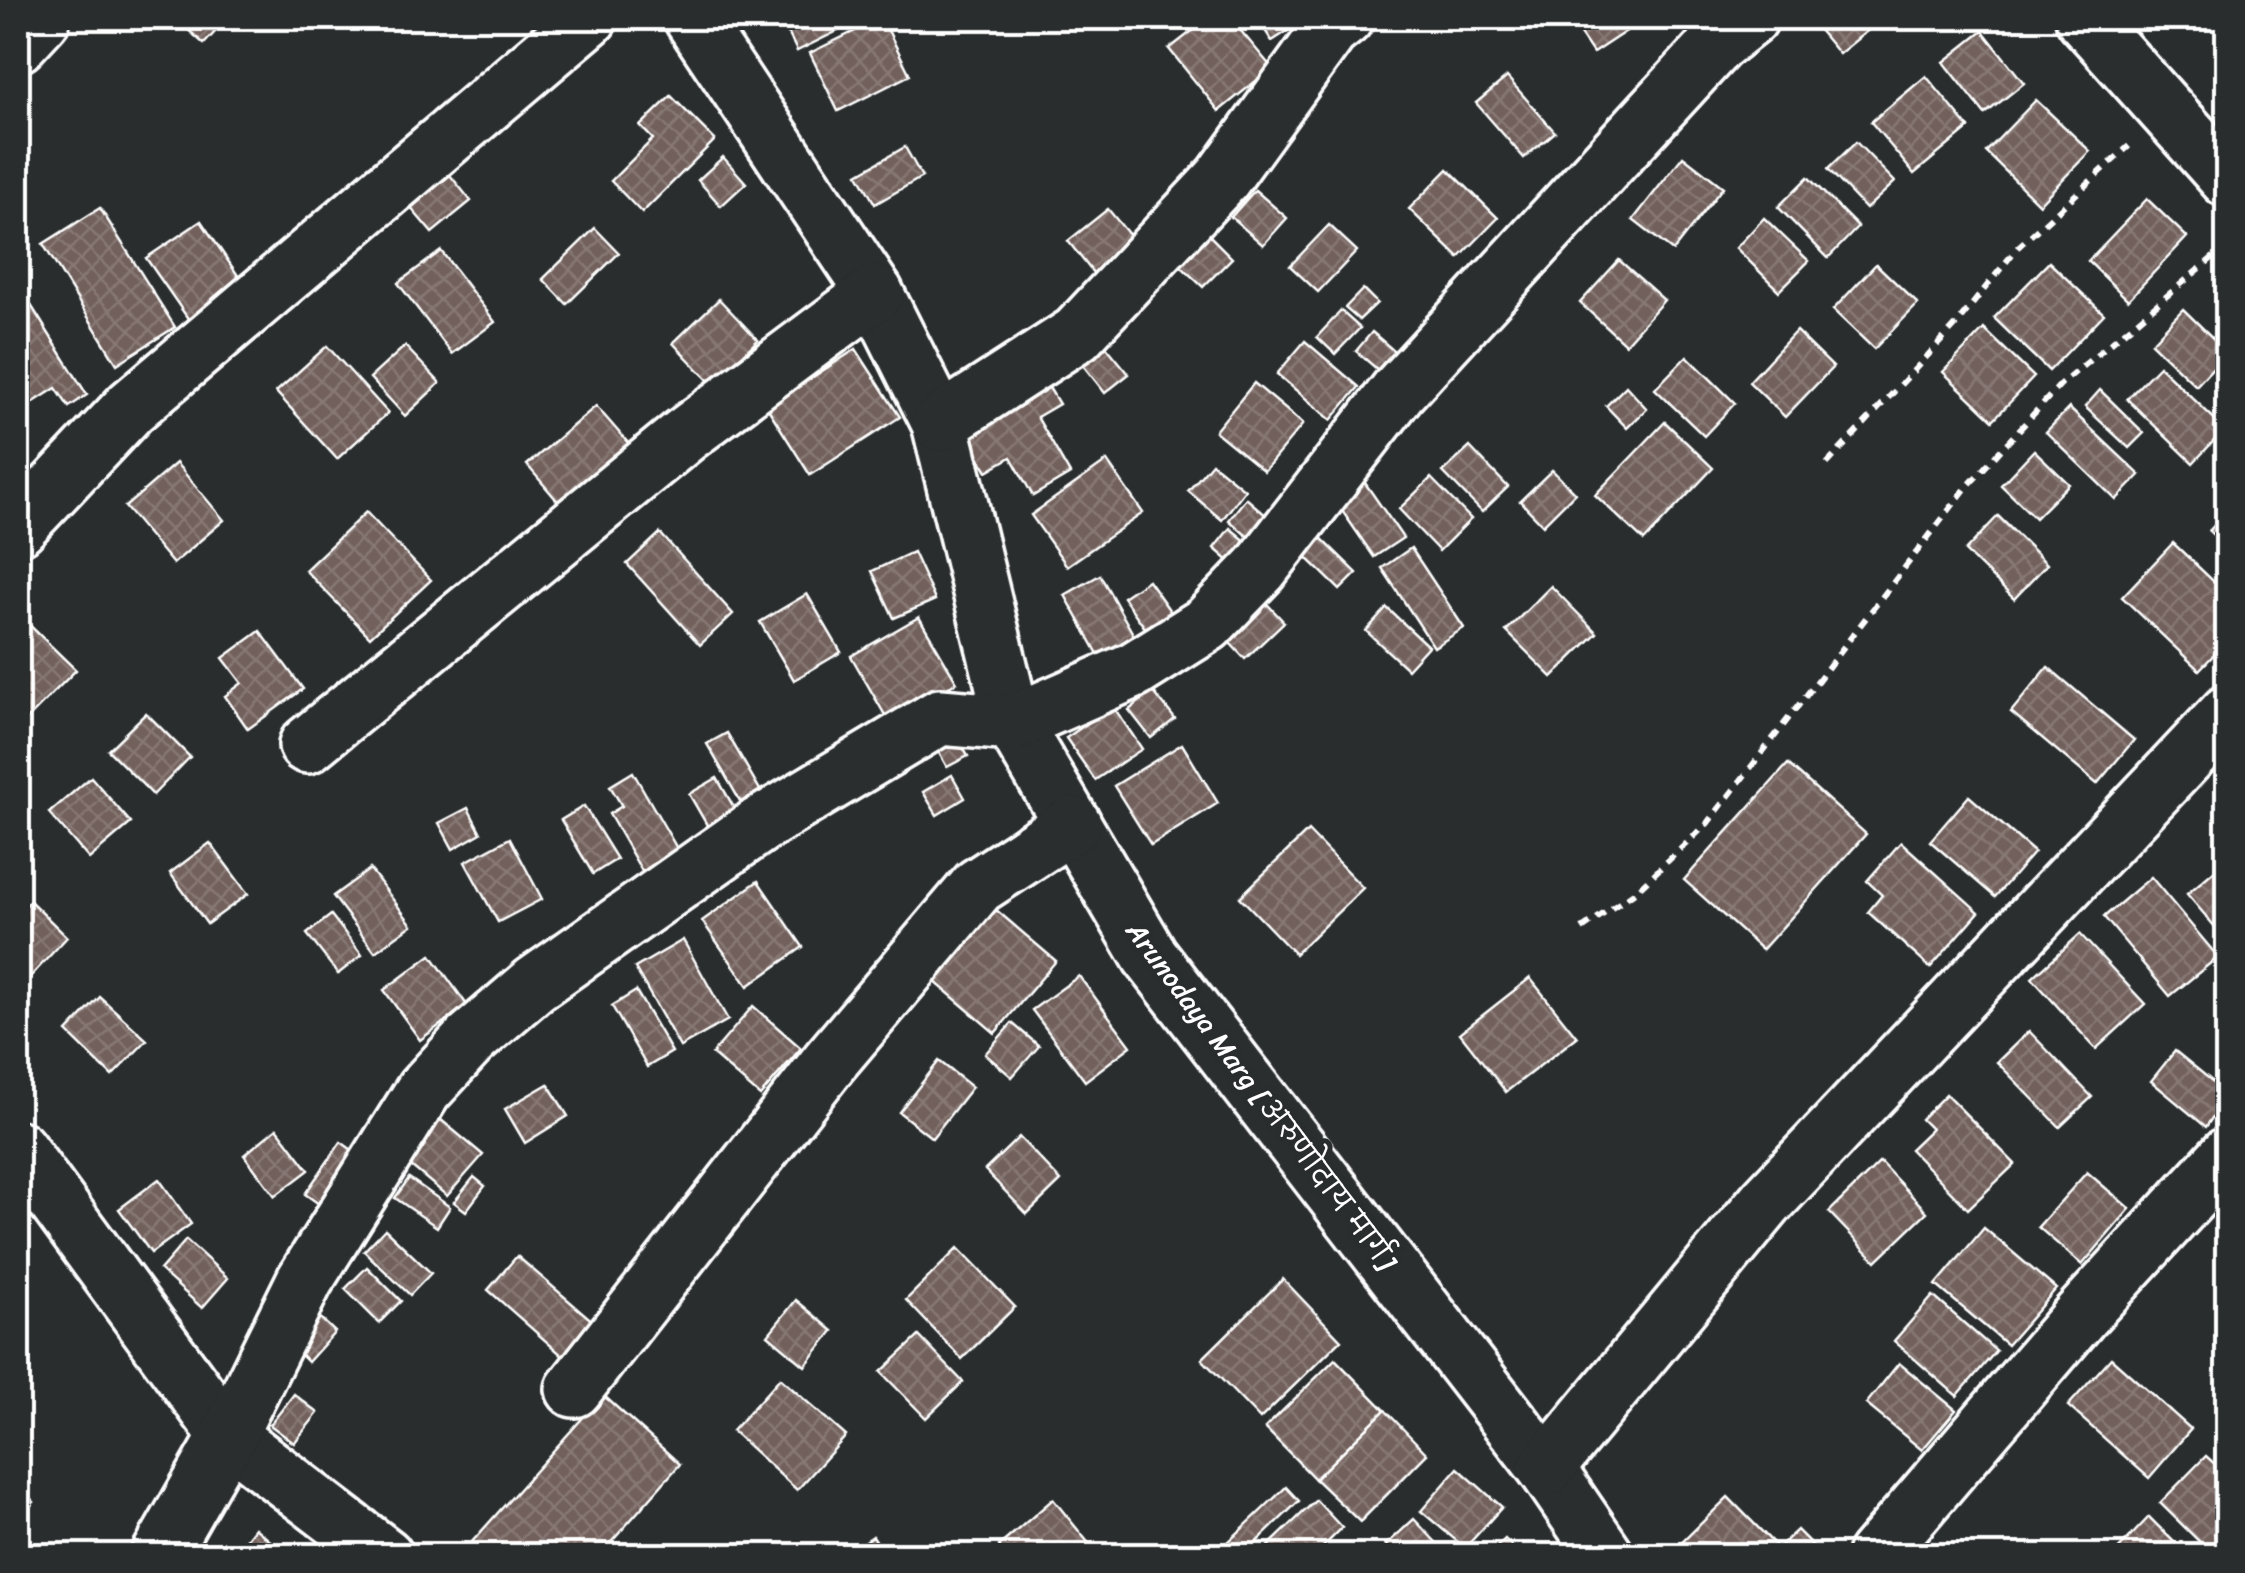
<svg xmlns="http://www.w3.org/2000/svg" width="2245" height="1573" viewBox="0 0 2245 1573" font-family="Sriracha,'Playpen Sans Deva',sans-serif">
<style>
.building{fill:url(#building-cross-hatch);stroke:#fff;stroke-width:2.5}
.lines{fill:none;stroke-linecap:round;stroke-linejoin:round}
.minor-casing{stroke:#fff;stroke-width:62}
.path{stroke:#fff;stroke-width:6;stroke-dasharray:10 8;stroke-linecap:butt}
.minor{stroke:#2a2d2e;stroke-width:55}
.labels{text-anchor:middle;stroke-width:10;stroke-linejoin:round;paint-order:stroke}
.street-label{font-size:28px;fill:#fff;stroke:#2a2d2e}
</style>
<defs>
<pattern id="building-cross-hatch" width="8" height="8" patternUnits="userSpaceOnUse" patternTransform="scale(2.5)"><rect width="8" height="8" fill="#72605c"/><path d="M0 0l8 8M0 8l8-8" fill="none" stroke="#877874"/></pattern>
</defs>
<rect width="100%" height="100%" fill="#2a2d2e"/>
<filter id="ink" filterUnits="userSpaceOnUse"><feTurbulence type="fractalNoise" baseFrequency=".01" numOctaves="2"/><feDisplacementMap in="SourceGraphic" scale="20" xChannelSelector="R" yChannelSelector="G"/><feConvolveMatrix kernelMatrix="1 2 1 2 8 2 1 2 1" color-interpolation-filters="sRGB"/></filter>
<g filter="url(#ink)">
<g class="building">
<polygon points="175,18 228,18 204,44"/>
<polygon points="781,18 864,18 797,51"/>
<polygon points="882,18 910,75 838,111 810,53"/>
<polygon points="1209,18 1230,18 1272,68 1219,111 1169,49"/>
<polygon points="1257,18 1308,18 1272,41"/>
<polygon points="1569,18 1646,18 1593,53"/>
<polygon points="1809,18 1883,18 1839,54"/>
<polygon points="1983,31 2024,83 1985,114 1944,62"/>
<polygon points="1926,76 1969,128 1914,174 1871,122"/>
<polygon points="1507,77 1555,132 1524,158 1476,103"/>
<polygon points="671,96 715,140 642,213 611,181 653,139 640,126"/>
<polygon points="2036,100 2090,151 2039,204 1986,152"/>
<polygon points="1856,142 1895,182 1866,209 1828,169"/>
<polygon points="905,147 922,177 875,204 858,174"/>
<polygon points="1683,156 1723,187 1673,251 1633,220"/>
<polygon points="723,157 746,183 721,206 698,180"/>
<polygon points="18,164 31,178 18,190"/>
<polygon points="1448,169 1498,218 1459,258 1409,209"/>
<polygon points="450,175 471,201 432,233 410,207"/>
<polygon points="1808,177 1858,227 1828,258 1778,207"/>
<polygon points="1255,190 1287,218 1263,245 1231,217"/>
<polygon points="2147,199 2187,237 2128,300 2088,261"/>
<polygon points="100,208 175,327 117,364 43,244"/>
<polygon points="1108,209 1135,242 1094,274 1068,241"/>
<polygon points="1764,218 1809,261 1779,291 1736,248"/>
<polygon points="201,221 243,283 189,320 146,258"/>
<polygon points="1197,223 1232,258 1203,287 1167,253"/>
<polygon points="1329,225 1357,251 1318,292 1290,266"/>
<polygon points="595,228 619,253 567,304 543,279"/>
<polygon points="441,251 495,322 452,354 398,283"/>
<polygon points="1619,260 1664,300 1625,344 1580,303"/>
<polygon points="2049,262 2104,314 2049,371 1994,318"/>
<polygon points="1876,264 1918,304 1874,349 1833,310"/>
<polygon points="1363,289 1377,303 1359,320 1345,308"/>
<polygon points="719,299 758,340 712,384 673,343"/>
<polygon points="29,302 87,395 69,407 56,388 26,407 18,394 18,309"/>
<polygon points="2183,309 2227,352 2196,386 2151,343"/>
<polygon points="1341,311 1360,328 1335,354 1317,337"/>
<polygon points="1984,329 2034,377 1993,420 1943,372"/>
<polygon points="1796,331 1833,367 1785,417 1749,382"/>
<polygon points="1372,332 1394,351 1378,370 1356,351"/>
<polygon points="1101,340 1129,374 1105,393 1078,359"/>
<polygon points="1305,341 1359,387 1331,420 1277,374"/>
<polygon points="327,346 388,413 337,459 276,392"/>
<polygon points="405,346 440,383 405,416 370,378"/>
<polygon points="856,349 900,417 810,475 767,407"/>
<polygon points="1687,356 1735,403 1704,436 1655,389"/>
<polygon points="2159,366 2225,429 2193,463 2127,399"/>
<polygon points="1045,381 1059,404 1037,417 1070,474 1033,496 1011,457 987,471 962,429"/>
<polygon points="1254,383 1303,424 1264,471 1215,431"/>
<polygon points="1626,386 1647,409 1627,428 1606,406"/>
<polygon points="2100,390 2144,433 2129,448 2085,407"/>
<polygon points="596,406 635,451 566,511 527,465"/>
<polygon points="2069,408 2140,475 2116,500 2046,432"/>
<polygon points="1665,422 1713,468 1644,541 1595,495"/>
<polygon points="1470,447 1508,487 1482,512 1443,472"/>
<polygon points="2034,450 2069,484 2035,518 2001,485"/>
<polygon points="1107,461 1143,513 1067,566 1031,515"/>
<polygon points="176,463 224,520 173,564 125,507"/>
<polygon points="1212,463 1245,490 1222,520 1188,491"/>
<polygon points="1552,470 1575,493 1543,525 1520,501"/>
<polygon points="1431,478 1471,519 1439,551 1399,509"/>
<polygon points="1363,480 1403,538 1374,557 1334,499"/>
<polygon points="1246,498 1275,523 1256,544 1229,520"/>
<polygon points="2228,511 2228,549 2209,531"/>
<polygon points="366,512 431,580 370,637 305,570"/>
<polygon points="1998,516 2047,564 2014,599 1965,551"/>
<polygon points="1230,528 1248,543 1231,563 1214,548"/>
<polygon points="660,533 733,614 700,645 627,564"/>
<polygon points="1319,536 1357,573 1340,590 1302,553"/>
<polygon points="2173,543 2228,595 2228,640 2199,670 2122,597"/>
<polygon points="1411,548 1464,628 1434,647 1382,568"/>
<polygon points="913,552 935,600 894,618 872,571"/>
<polygon points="1100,575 1137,641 1102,661 1065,595"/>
<polygon points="1148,580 1175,618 1150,635 1123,597"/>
<polygon points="1551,586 1597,633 1552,677 1506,631"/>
<polygon points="1256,592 1284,622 1245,659 1217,629"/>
<polygon points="807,594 841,652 794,680 760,622"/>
<polygon points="1387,608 1428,646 1407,669 1366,631"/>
<polygon points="18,614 76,670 28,718 18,711"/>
<polygon points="919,617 957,682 889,722 851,656"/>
<polygon points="260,631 303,689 248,729 225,696 242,683 223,658"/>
<polygon points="2048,667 2134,740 2097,784 2011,712"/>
<polygon points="1153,691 1175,719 1151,738 1129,710"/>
<polygon points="1113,706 1142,749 1095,780 1066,738"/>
<polygon points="146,713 190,757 153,795 108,750"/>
<polygon points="727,733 767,802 747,813 707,744"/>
<polygon points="955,734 968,756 947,767 935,746"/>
<polygon points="1182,744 1218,803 1151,845 1114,786"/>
<polygon points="1788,764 1866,834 1762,950 1684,880"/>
<polygon points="633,772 679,852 643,873 609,814 622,806 610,786"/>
<polygon points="952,775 965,798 937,815 923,792"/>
<polygon points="91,777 131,823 89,859 49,813"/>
<polygon points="717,778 739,816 711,832 689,794"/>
<polygon points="1969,796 2034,852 1995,897 1930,841"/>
<polygon points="584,806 617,859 593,874 561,820"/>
<polygon points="468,808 481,833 453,849 439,823"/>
<polygon points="1308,831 1363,888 1295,954 1240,897"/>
<polygon points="510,838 542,899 498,922 465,862"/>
<polygon points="1901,842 1979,912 1930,968 1868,912 1882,895 1867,881"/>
<polygon points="210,843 248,894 207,924 170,873"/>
<polygon points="2228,859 2228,942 2187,894"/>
<polygon points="370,869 412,925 375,952 333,896"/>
<polygon points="2151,877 2218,957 2170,996 2104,917"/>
<polygon points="758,881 803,947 748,986 702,921"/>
<polygon points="30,901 67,937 18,990 18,914"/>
<polygon points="995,909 1056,961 995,1033 934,981"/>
<polygon points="331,915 362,955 338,974 307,934"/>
<polygon points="2080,934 2145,1004 2096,1049 2032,978"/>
<polygon points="683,940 728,1020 680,1047 635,968"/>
<polygon points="431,955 467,1005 420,1040 384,990"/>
<polygon points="1079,976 1131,1046 1085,1081 1032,1010"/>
<polygon points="1530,978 1577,1037 1506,1092 1460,1033"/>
<polygon points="636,991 672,1052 647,1067 612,1006"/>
<polygon points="100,997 147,1040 112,1076 67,1032"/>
<polygon points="753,1006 801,1048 760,1096 712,1054"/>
<polygon points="1012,1023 1039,1046 1012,1077 985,1054"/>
<polygon points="2029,1031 2092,1097 2060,1127 1997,1062"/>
<polygon points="2175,1051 2228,1094 2206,1127 2151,1081"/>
<polygon points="939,1061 972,1087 932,1138 899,1112"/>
<polygon points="548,1084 568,1116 525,1143 505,1109"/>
<polygon points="1946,1094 2015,1164 1968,1209 1910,1149 1931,1129 1921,1119"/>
<polygon points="440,1119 483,1155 447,1196 405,1161"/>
<polygon points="277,1128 309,1170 275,1196 244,1155"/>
<polygon points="1019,1137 1061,1181 1027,1214 985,1170"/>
<polygon points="341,1142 369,1162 333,1214 305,1194"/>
<polygon points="1880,1162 1927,1212 1876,1261 1829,1212"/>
<polygon points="2087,1172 2130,1209 2082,1265 2038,1227"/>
<polygon points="474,1177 485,1186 466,1211 454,1202"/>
<polygon points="409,1178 450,1207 437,1227 395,1198"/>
<polygon points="159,1179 191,1224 151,1253 119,1209"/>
<polygon points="1984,1228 2056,1289 2007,1345 1936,1285"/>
<polygon points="385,1229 431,1273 410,1295 364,1251"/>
<polygon points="186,1240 228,1278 202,1308 160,1270"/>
<polygon points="958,1248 1015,1307 962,1359 906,1300"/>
<polygon points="517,1256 603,1330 573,1365 488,1290"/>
<polygon points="367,1267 401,1301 379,1323 345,1289"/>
<polygon points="1283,1279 1341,1340 1260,1419 1202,1359"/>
<polygon points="1933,1296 1996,1351 1957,1396 1894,1341"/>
<polygon points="796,1300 833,1331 805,1366 768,1335"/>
<polygon points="318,1316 335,1332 308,1362 292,1346"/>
<polygon points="919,1336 963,1382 926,1418 881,1372"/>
<polygon points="2111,1358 2191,1429 2149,1478 2068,1406"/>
<polygon points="1335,1359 1385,1410 1315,1479 1265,1428"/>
<polygon points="1899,1363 1956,1410 1922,1450 1866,1404"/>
<polygon points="780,1378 846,1436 797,1490 732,1431"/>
<polygon points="294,1394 318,1413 294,1443 270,1425"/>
<polygon points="603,1395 680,1464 599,1556 485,1556 471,1543"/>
<polygon points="1385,1410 1427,1454 1360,1522 1315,1479"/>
<polygon points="2206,1456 2228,1476 2228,1556 2214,1556 2160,1503"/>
<polygon points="1458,1468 1502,1507 1465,1548 1421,1511"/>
<polygon points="18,1485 34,1502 18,1519"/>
<polygon points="1286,1487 1299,1501 1242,1556 1234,1556 1225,1545"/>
<polygon points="1728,1497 1778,1548 1797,1530 1823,1556 1668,1556"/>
<polygon points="1053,1499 1099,1556 1007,1556 999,1546"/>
<polygon points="1316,1500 1342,1528 1314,1556 1258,1556"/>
<polygon points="2149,1517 2188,1556 2112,1556"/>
<polygon points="1414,1519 1449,1556 1395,1556 1386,1545"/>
<polygon points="255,1528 288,1556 233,1556"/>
<polygon points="873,1536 886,1556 844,1556"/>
<polygon points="1505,1539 1521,1556 1487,1556"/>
<polygon points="20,1542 38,1556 18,1556"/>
<polygon points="325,1544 339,1556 315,1556"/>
<polygon points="631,1544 645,1556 621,1556"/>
</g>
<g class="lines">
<defs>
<g id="minor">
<polyline points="692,18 875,293 940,423 1013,723 1150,956 1546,1468 1606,1556"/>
<polyline points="2084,18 2228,179"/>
<polyline points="18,44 42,18"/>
<polyline points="940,423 1077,334 1223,178 1330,30 1345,18"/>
<polyline points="18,527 131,407 589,18"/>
<polyline points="307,745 685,435 875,293"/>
<polyline points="18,1149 228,1436 385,1556"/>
<polyline points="574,1389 830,1061 978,886 1073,824"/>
<polyline points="1546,1468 1766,1202 2228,713"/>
<polyline points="159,1556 228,1436 305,1280 424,1090 471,1039 535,984 760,825 940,717 1013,723 1134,670 1207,624 1260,569 1398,391 1717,44 1750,18"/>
<polyline points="1875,1556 2081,1315 2228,1155"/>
</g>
</defs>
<use href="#minor" class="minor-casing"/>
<g class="path">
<polyline points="1827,464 1955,326 2018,247 2129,146"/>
<polyline points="1582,929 1635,892 1708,823 1966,488 2060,385 2228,245"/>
</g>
<use href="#minor" class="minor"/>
</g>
</g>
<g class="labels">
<g class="street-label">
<text transform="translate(1262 1096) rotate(53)" y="10">Arunodaya Marg [अरुणोदा‍य मार्ग]</text>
</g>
</g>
<rect width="2245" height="1573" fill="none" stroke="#2a2d2e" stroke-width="60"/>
<rect x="30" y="30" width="2185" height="1513" fill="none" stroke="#fff" stroke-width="4" filter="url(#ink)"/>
</svg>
